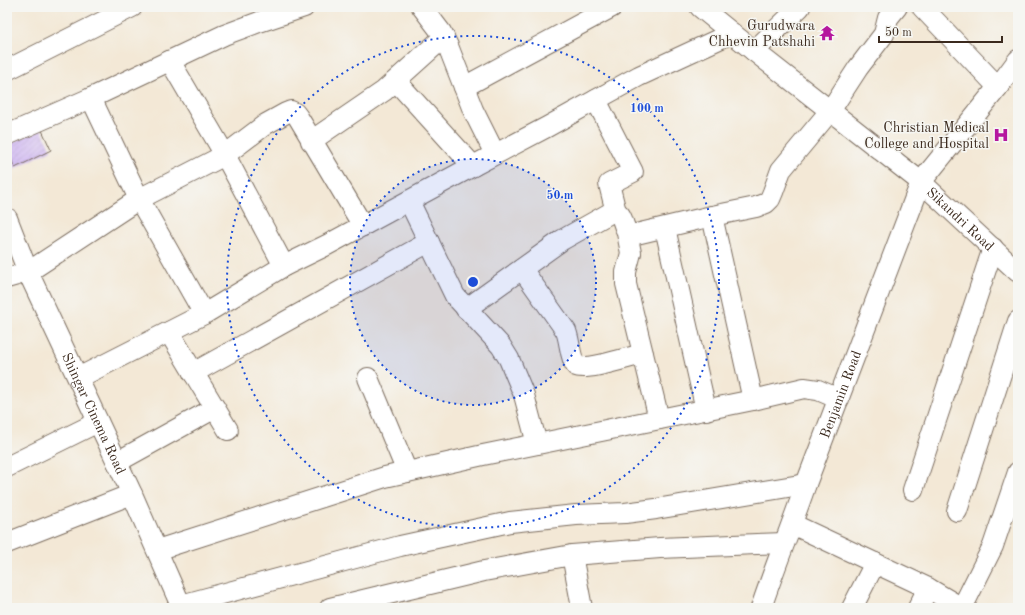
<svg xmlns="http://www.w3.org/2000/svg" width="1025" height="615" viewBox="0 0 1025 615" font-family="'Old Standard TT',serif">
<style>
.building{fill:url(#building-hatch)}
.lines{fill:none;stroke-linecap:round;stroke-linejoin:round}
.minor-casing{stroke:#7b6c5e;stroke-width:22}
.minor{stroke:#fff;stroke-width:20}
.ring{fill:none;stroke:#1d4ed8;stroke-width:2;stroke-dasharray:2 4}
.labels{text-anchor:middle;stroke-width:3;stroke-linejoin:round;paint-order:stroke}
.poi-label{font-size:14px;fill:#3b2a1e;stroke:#f6f6f2;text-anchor:end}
.street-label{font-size:14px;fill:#3b2a1e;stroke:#f6f6f2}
.centre{fill:#1d4ed8;stroke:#f6f6f2;stroke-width:2}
.ring-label{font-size:12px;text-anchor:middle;font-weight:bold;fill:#1d4ed8;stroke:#f6f6f2;stroke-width:3;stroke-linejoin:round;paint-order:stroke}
</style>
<defs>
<pattern id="building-hatch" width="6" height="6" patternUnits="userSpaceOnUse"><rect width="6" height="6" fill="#c6a7f2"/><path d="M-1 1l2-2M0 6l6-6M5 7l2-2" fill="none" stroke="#a288c3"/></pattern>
</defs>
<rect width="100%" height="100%" fill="#f6f6f2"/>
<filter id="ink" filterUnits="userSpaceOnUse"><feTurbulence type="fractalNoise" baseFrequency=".025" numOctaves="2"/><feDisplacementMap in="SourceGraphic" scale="8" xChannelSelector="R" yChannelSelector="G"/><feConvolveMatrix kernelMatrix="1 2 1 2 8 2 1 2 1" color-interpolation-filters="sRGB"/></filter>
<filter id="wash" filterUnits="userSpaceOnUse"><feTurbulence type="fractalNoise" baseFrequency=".012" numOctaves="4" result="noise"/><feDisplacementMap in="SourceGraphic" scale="16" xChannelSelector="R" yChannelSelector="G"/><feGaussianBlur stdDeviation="0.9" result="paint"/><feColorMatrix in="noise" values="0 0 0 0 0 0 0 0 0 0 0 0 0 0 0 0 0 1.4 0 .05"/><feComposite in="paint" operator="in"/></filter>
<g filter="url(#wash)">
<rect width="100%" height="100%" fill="#f3e8d6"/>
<g id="blocks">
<polygon class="building" points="41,128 51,150 15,168 7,151 7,145"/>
</g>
</g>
<g filter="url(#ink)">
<use href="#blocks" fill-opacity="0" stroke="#7b6c5e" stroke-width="1"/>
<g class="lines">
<defs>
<g id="minor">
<polyline points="422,7 441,32 448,46 473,110 495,154"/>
<path id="s1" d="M700 7 754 51 921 182 1018 272"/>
<polyline points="922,7 998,87"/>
<polyline points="754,51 800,7"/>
<polyline points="170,61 225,155 284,266"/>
<polyline points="7,70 132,7"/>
<polyline points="396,81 473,166"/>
<polyline points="464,87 612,7"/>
<polyline points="91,98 139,199 204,314"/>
<polyline points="596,100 633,172 609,184 616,212"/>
<polyline points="7,135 91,98 224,35 259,22 304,7"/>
<polyline points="311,141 384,91 444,37"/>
<polyline points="409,201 455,296 501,346 509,359 524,395 537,444"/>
<polyline points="712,216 753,400"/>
<path id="s2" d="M7 218 28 272 132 494 182 608"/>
<polyline points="665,228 706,410"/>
<polyline points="627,233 631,253 626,272 626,284 659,419"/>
<path d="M522 269 566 331C570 341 570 358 576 366 587 371 629 357 643 354"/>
<polyline points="7,278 28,272 139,199 225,155 266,124 286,113 291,111 295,113 298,117 363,226"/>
<path d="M466 309 562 240 610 213C627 208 619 230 632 235L712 216 756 207 766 203 770 199 773 192 781 170 830 111 858 68 884 34 888 18 897 7"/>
<polyline points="169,332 228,430"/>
<polyline points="193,373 429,242"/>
<polyline points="78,378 204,314 284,266 327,245 473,166 547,127 639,76 732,33"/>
<polyline points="368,378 407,472"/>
<polyline points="117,462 215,408"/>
<polyline points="7,467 98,422"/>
<polyline points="913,490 993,248"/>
<polyline points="957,511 1018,321"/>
<polyline points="792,524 928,588 962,608"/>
<polyline points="7,543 132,494"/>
<polyline points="157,550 385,477 483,455 753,400 804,388 818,390 839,399"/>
<polyline points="572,555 582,608"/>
<polyline points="181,605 400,546 510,522 576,515 625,513 656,509 806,484"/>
<polyline points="330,608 484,571 572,555 660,548 784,543"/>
<path id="s3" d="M761 608C775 566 792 525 806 484L921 182 998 87 1018 60"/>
<polyline points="852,608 875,563"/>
<polyline points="918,608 928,588"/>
<polyline points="962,608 993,546 1018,472"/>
</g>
</defs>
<use href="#minor" class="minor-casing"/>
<use href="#minor" class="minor"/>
</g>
</g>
<circle cx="473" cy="282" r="123" fill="#1d4ed8" fill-opacity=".12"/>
<g class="ring">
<circle cx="473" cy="282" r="123"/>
<circle cx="473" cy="282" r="246"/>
</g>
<defs>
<symbol id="temple-bare" viewBox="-9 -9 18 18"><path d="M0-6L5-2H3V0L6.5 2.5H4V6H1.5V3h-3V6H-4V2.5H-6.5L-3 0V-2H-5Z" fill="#b5179e" stroke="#f6f6f2" stroke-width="2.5" paint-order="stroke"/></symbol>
<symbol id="hospital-bare" viewBox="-9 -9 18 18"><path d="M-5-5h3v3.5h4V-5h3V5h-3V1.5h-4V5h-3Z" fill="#b5179e" stroke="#f6f6f2" stroke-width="2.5" paint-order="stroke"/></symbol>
</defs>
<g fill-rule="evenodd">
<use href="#temple-bare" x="816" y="22" width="22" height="22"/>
<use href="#hospital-bare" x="990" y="124" width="22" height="22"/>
</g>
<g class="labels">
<g class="poi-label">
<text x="815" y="30">Gurudwara<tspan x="815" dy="16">Chhevin Patshahi</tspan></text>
<text x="989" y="132">Christian Medical<tspan x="989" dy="16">College and Hospital</tspan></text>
</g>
<g class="street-label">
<text dy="5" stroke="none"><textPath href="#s1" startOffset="336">Sikandri Road</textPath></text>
<text dy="5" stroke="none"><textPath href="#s3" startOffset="228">Benjamin Road</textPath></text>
<text dy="5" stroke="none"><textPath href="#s2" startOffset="214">Shingar Cinema Road</textPath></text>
</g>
</g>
<circle cx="473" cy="282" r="6" class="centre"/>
<g class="ring-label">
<text x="647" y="112">100 m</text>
<text x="560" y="199">50 m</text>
</g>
<rect width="1025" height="615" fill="none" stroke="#f6f6f2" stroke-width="24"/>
<path d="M879 36v6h123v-6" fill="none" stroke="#3b2a1e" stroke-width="2"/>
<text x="885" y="36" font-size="12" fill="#3b2a1e" stroke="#f6f6f2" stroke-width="3" paint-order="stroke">50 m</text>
</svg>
